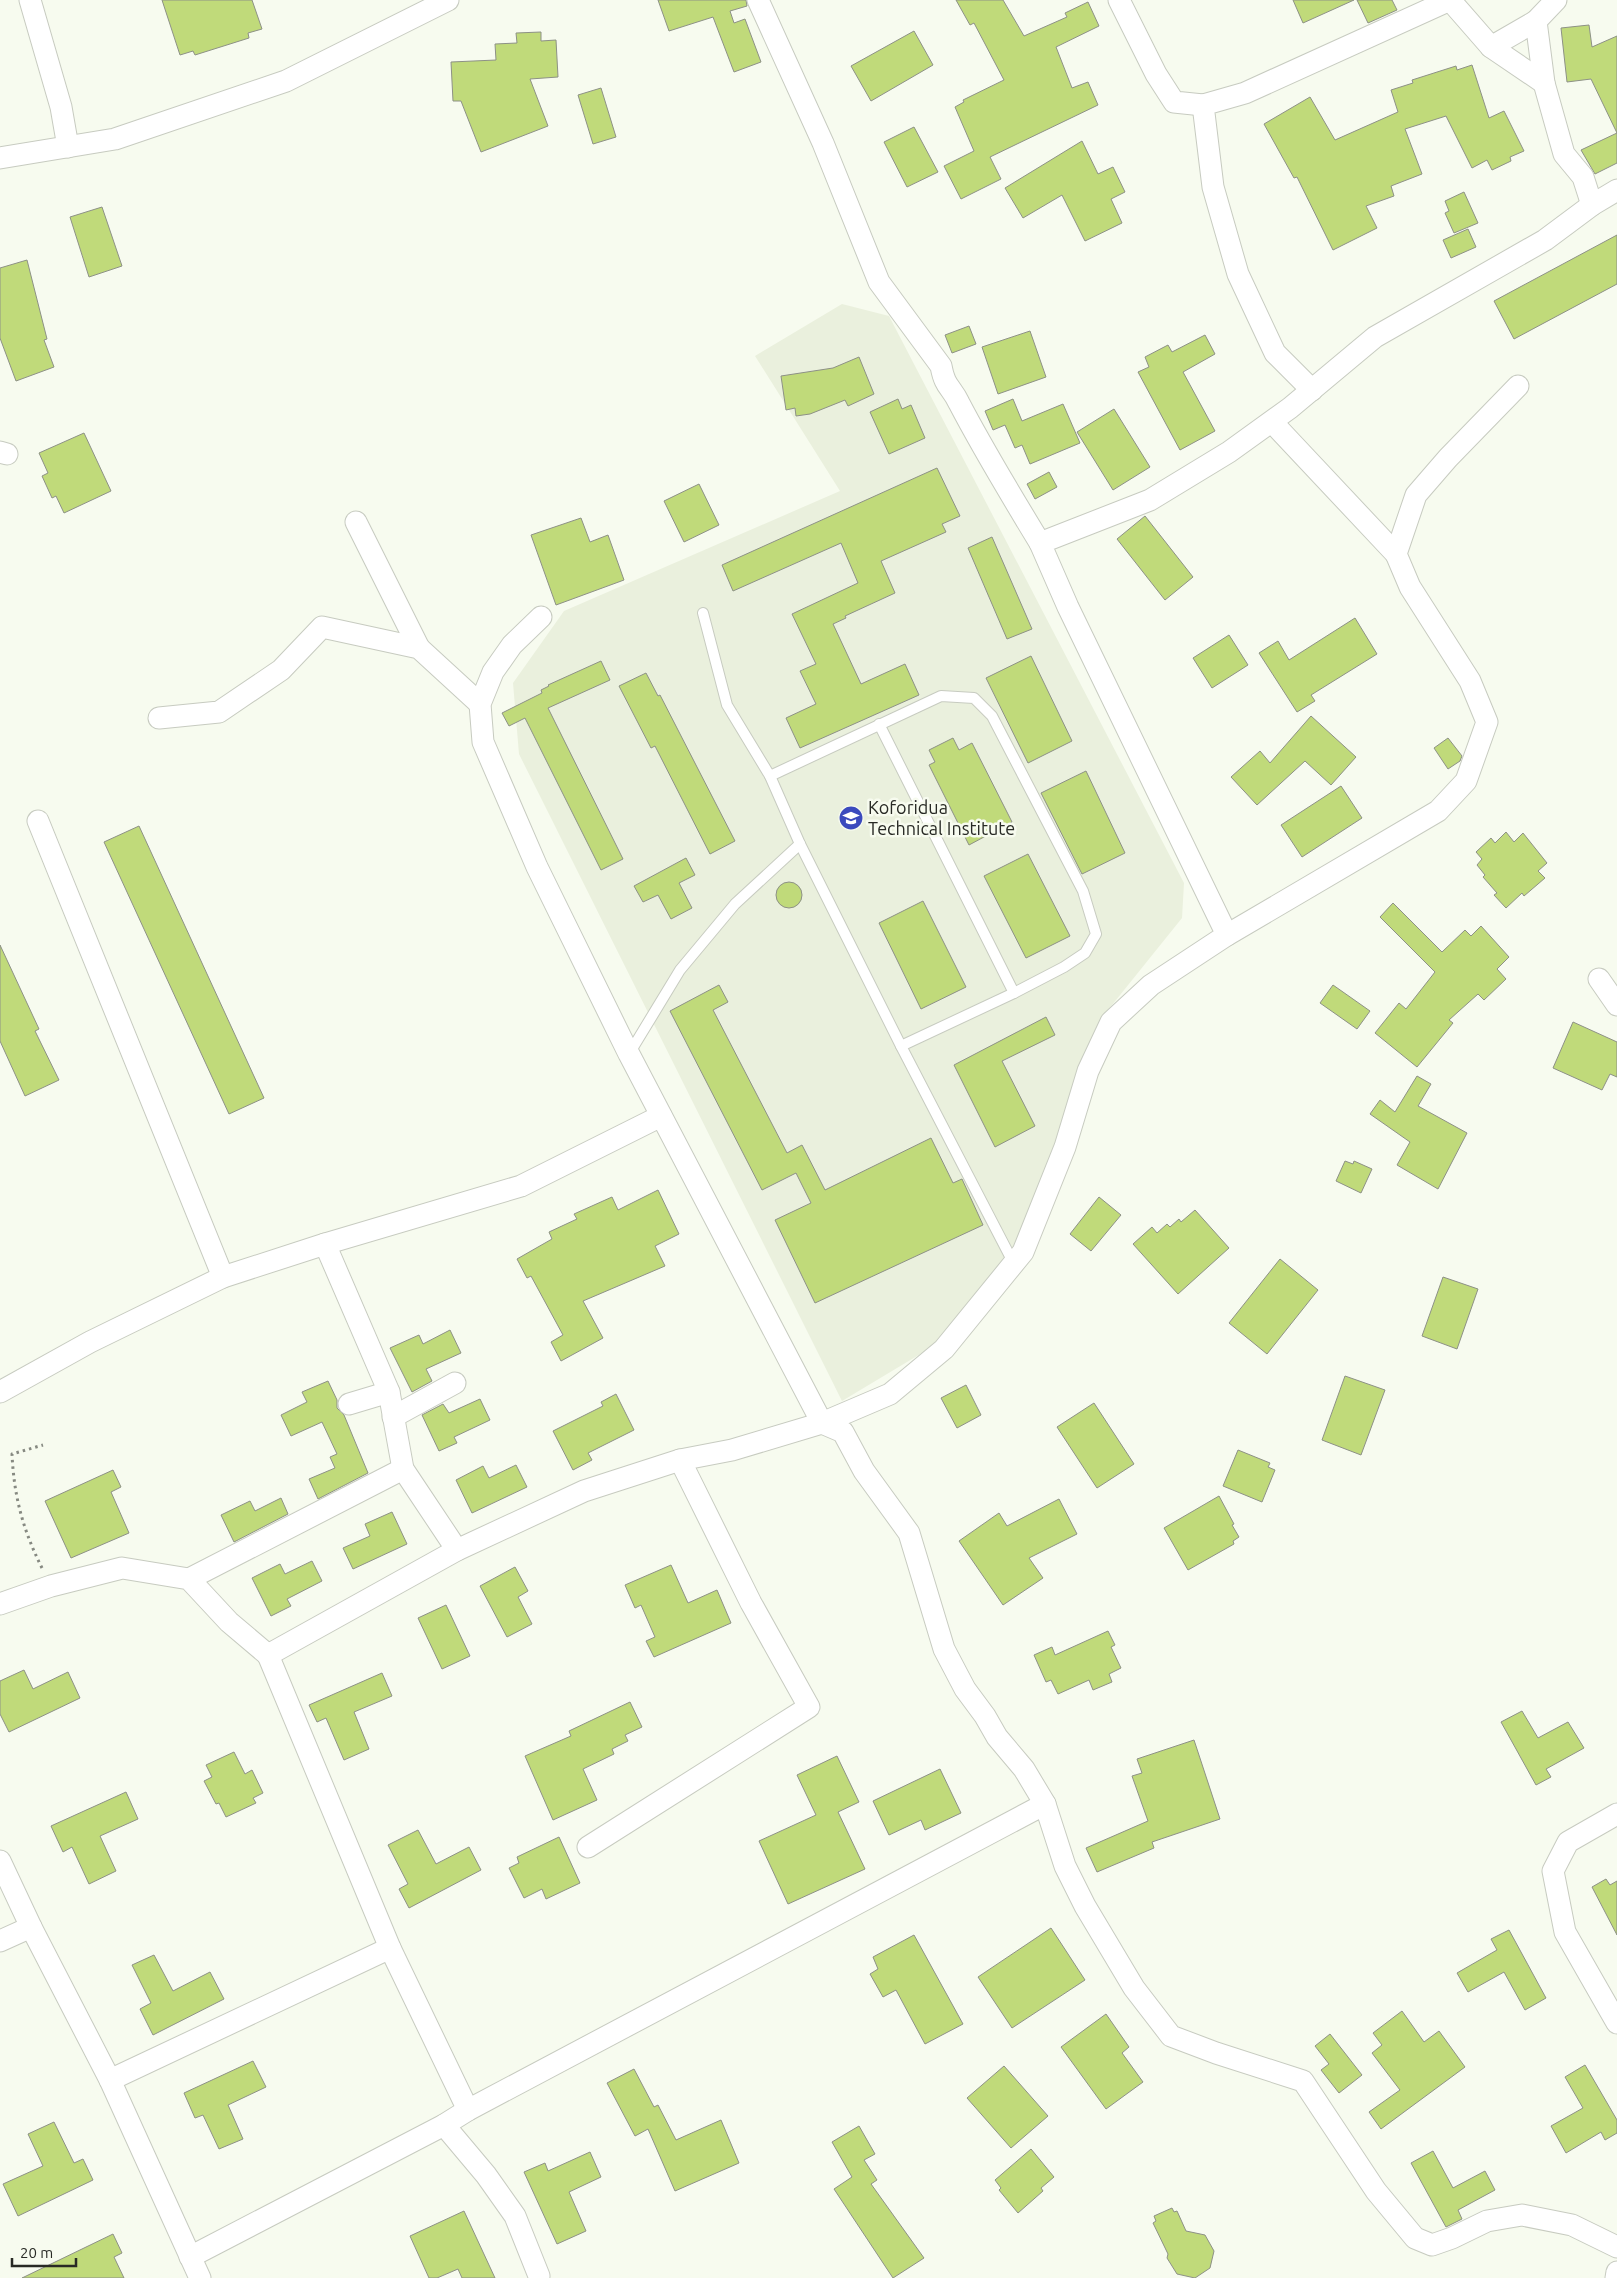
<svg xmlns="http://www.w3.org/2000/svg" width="1617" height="2278" viewBox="0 0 1617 2278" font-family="Ubuntu,sans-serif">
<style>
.built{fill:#eaf0dd}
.building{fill:#c0da7a;stroke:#8d9186}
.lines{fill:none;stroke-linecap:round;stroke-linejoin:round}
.service-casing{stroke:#c7cbc0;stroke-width:12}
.minor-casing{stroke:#c7cbc0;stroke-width:23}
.path{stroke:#868981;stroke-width:3;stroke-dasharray:2.5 4;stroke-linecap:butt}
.service{stroke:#fff;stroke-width:10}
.minor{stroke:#fff;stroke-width:21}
.labels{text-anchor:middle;stroke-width:5;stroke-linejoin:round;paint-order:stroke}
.poi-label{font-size:18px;fill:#282a25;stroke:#f7fbef;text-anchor:start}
</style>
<rect width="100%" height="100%" fill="#f7fbef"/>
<polygon class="built" points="842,304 889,316 1184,883 1182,918 1108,1010 1039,1210 1010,1257 932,1347 842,1401 519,754 513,683 564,611 840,491 755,356"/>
<g class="building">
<polygon points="162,0 252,0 262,29 248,33 249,38 195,55 193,51 180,55"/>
<polygon points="658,0 746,0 747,6 730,11 734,23 745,19 761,62 734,72 713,17 669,31"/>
<polygon points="956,0 1003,0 1024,36 1067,17 1065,13 1088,2 1099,26 1056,47 1072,88 1088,82 1098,105 990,157 1001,179 961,199 944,166 974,151 955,107 964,102 963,100 1004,80 974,23 970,25"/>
<polygon points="1293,0 1354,0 1303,23"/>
<polygon points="1357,0 1392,0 1397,10 1368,23"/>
<polygon points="1589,25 1592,47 1617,36 1617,163 1595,174 1581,150 1617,133 1591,79 1567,82 1561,28"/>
<polygon points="914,31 933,65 871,101 851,66"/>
<polygon points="541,32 541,41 556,40 558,77 530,79 548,126 481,152 461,101 453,101 451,62 496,60 495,44 517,43 516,33"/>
<polygon points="1472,65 1489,118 1504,111 1524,151 1510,157 1511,161 1492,170 1487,160 1472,168 1446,116 1405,129 1422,174 1391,186 1394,196 1366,206 1377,228 1333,250 1297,177 1294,178 1264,124 1310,97 1335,140 1398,112 1391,90 1413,83 1412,80 1456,66 1457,70"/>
<polygon points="601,88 616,137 593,144 578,95"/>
<polygon points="914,127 938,172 907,187 884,142"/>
<polygon points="1082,141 1098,174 1113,167 1125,192 1111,199 1122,223 1085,241 1062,195 1023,218 1005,188"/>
<polygon points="1464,192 1478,223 1454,233 1445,213 1449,211 1445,201"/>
<polygon points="102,207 122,266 89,277 70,217"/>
<polygon points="1468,229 1476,247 1451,258 1443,240"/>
<polygon points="1617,235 1617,284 1514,339 1494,301"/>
<polygon points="27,260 47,339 44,340 54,367 16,381 0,338 0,268"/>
<polygon points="969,326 976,344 952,353 945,335"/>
<polygon points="1030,331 1046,377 998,394 982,347"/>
<polygon points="1205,335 1215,354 1183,372 1215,431 1180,450 1138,372 1149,367 1145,357 1168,345 1172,352"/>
<polygon points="859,357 874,394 848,406 845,400 810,414 796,416 795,408 786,410 781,376 833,368"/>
<polygon points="898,399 902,409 911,405 925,438 889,454 870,412"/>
<polygon points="1013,399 1022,421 1063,404 1080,443 1030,464 1022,445 1015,448 1005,425 993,430 985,411"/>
<polygon points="1114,409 1150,467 1113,490 1077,432"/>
<polygon points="84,433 111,491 64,513 56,496 52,498 42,476 48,473 39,453"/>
<polygon points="937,468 960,516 942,524 946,532 881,561 895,593 845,616 846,618 833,624 861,684 905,664 919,695 800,748 786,718 816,704 800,671 816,664 792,614 858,583 841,543 733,591 722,565"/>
<polygon points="1049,472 1057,487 1035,499 1027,484"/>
<polygon points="699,484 719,525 684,542 664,501"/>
<polygon points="1145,516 1193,577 1165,600 1117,539"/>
<polygon points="581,518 590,542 608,535 624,580 556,605 531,535"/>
<polygon points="992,537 1032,629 1007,639 968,548"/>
<polygon points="1355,618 1377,654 1311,695 1315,701 1297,712 1259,653 1278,641 1289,660"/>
<polygon points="1229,635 1248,665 1212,688 1193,658"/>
<polygon points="1031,656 1072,741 1028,763 986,678"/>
<polygon points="601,661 610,680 548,708 623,859 601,870 525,718 509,726 502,713 542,693 541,690 549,686 548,685"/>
<polygon points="646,673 658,696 660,695 735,841 710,854 655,746 651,748 619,686"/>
<polygon points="1311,716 1356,757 1331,785 1305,761 1257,805 1231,777 1260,751 1270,763"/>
<polygon points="953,738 959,750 972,743 1012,822 969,845 929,765 935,762 929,750"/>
<polygon points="1448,738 1462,756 1460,761 1448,769 1434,748"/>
<polygon points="1086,771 1125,853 1082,874 1041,793"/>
<polygon points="1341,786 1362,818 1302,857 1281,825"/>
<polygon points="139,826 264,1098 229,1114 104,842"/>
<polygon points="1506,832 1514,842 1523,833 1547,863 1538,871 1545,878 1524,896 1522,893 1506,908 1494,895 1497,893 1483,877 1485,875 1477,865 1482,859 1476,852 1491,838 1495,843"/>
<polygon points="1028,854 1070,936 1026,958 984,876"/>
<polygon points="686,858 695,875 679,883 692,908 671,919 658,895 643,902 634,886"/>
<circle cx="789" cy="895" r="13"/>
<polygon points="923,901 966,987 921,1009 879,923"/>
<polygon points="1393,903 1442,952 1465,930 1471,936 1481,926 1509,957 1497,969 1506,979 1484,1000 1478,994 1449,1020 1453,1023 1417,1067 1375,1033 1399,1003 1406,1009 1435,972 1380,917"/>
<polygon points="0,945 39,1029 35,1031 59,1080 25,1096 0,1041"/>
<polygon points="719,985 728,1002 713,1010 787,1153 802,1145 825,1190 931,1138 953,1183 962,1179 983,1225 815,1303 775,1220 811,1203 796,1173 762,1190 670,1011"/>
<polygon points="1333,985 1370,1011 1357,1029 1320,1003"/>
<polygon points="1046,1017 1055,1035 1002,1061 1035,1126 995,1147 954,1065"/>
<polygon points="1573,1022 1617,1042 1617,1077 1610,1074 1602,1090 1553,1068"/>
<polygon points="1417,1076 1431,1084 1418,1106 1467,1133 1438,1189 1397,1165 1410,1142 1370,1114 1380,1100 1395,1112"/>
<polygon points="1345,1161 1353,1164 1354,1161 1372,1169 1361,1193 1336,1181"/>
<polygon points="658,1190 679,1234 655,1246 665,1266 583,1301 603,1338 561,1361 551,1342 563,1335 531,1276 527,1278 517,1259 552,1239 549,1232 577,1219 574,1214 612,1197 618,1210"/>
<polygon points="1099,1197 1121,1215 1091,1251 1070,1234"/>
<polygon points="1195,1210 1229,1248 1178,1294 1133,1244 1152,1227 1157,1233 1167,1224 1170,1227 1179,1219 1181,1222"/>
<polygon points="1280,1259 1318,1290 1267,1354 1229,1323"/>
<polygon points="1443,1277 1478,1289 1457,1349 1422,1336"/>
<polygon points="450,1330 461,1353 426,1369 432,1381 412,1392 390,1348 419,1335 423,1344"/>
<polygon points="1345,1376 1385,1390 1361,1455 1322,1440"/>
<polygon points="328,1381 337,1400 337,1408 344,1415 368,1473 318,1499 309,1479 335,1468 330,1457 337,1454 322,1422 291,1436 281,1415 307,1402 302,1392"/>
<polygon points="966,1385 981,1415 957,1428 941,1398"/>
<polygon points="616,1394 634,1430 588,1453 592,1460 573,1470 553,1431 603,1406 601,1402"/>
<polygon points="480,1399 490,1420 454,1437 457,1443 439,1451 422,1415 443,1404 449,1413"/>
<polygon points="1094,1403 1134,1464 1097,1488 1057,1427"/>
<polygon points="1238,1450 1270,1463 1268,1467 1275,1470 1262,1502 1223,1486"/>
<polygon points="516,1465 527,1487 472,1513 456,1480 483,1466 489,1478"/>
<polygon points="113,1470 121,1487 111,1492 129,1533 71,1558 45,1501"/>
<polygon points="1219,1496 1234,1524 1232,1525 1239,1537 1233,1541 1234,1544 1188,1570 1164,1528"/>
<polygon points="281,1498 288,1514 234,1542 221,1515 250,1501 255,1511"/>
<polygon points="1059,1499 1077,1534 1029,1558 1043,1578 1003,1605 959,1541 999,1513 1007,1526"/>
<polygon points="392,1512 407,1544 353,1569 343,1548 370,1536 365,1524"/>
<polygon points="312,1561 322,1581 287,1599 291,1606 271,1616 252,1578 280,1564 285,1574"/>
<polygon points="671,1565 688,1603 717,1590 731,1623 654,1657 646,1641 655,1637 641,1605 635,1608 625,1585"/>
<polygon points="515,1567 528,1591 518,1597 532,1624 507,1637 480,1586"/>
<polygon points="446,1605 470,1656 442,1669 418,1618"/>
<polygon points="1108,1631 1115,1645 1111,1647 1121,1668 1109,1674 1112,1682 1093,1690 1089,1680 1058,1694 1051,1680 1046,1682 1034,1655 1052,1647 1055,1655"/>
<polygon points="24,1670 33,1689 68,1672 80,1698 9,1732 0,1714 0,1681"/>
<polygon points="382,1673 392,1696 354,1712 369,1749 344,1760 326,1718 317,1722 309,1705"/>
<polygon points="630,1702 642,1727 625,1735 628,1741 612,1749 614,1754 583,1769 597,1800 553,1820 525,1756 571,1736 569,1731"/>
<polygon points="1522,1711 1538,1738 1568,1722 1584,1748 1546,1769 1551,1777 1536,1785 1501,1722"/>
<polygon points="1194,1740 1220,1819 1152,1842 1154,1848 1097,1872 1086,1848 1148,1821 1132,1776 1142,1773 1137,1759"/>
<polygon points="234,1752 245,1774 252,1770 263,1793 253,1798 256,1803 226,1817 219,1803 216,1804 204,1781 212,1777 206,1765"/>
<polygon points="837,1756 859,1802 838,1812 865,1869 788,1904 759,1841 816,1815 797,1775"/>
<polygon points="940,1769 961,1813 925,1830 921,1820 889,1835 873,1801"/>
<polygon points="126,1792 138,1819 100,1836 116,1871 89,1884 72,1847 63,1852 51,1826"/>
<polygon points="418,1830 436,1864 469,1847 481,1870 409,1908 399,1889 408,1884 388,1845"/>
<polygon points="559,1837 580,1883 546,1899 542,1889 524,1898 509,1868 519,1863 517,1857"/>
<polygon points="1606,1879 1610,1885 1617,1881 1617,1935 1592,1887"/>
<polygon points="1051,1928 1085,1980 1012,2028 978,1977"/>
<polygon points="1509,1930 1546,1998 1525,2010 1504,1972 1468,1992 1457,1973 1497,1950 1491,1939"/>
<polygon points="914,1935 963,2024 925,2044 896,1990 883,1997 870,1974 878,1969 873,1957"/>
<polygon points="154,1955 173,1991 210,1972 224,1999 153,2035 140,2009 151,2003 132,1965"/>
<polygon points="1402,2011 1424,2042 1439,2031 1465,2067 1381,2129 1369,2112 1400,2090 1372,2053 1382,2045 1373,2033"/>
<polygon points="1106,2014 1129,2047 1122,2053 1143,2082 1106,2109 1061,2047"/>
<polygon points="1330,2034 1362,2075 1339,2093 1321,2070 1329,2064 1315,2046"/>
<polygon points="253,2061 266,2087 228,2105 243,2139 219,2149 203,2115 195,2118 184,2093"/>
<polygon points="1585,2065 1617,2120 1617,2133 1605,2140 1601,2132 1566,2153 1551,2126 1583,2108 1565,2077"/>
<polygon points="1004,2066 1048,2116 1011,2148 967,2098"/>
<polygon points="634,2069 654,2107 658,2105 676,2140 721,2120 739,2163 675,2191 648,2129 635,2136 607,2083"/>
<polygon points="54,2122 74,2163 83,2159 93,2180 18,2216 3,2184 43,2166 28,2134"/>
<polygon points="859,2126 875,2154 864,2160 877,2180 871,2184 924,2258 893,2278 834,2189 852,2177 832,2142"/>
<polygon points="1031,2149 1054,2177 1041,2188 1043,2191 1018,2213 999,2190 1001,2188 995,2180"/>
<polygon points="1433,2151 1453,2188 1485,2171 1495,2190 1458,2210 1462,2219 1446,2227 1411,2163"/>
<polygon points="590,2152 601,2177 569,2192 586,2231 557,2244 524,2172 545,2163 548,2171"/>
<polygon points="1172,2208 1174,2212 1177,2211 1186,2231 1205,2235 1214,2251 1210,2268 1195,2278 1177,2274 1167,2258 1168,2254 1153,2223 1156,2221 1154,2216"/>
<polygon points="464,2211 495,2278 462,2278 458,2269 437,2278 429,2278 410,2236"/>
<polygon points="113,2234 122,2253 114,2257 124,2278 22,2278"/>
</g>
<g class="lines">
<defs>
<g id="service">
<polyline points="703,613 727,705 770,776 800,844 901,1046 1014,1264"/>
<polyline points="879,724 1014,993"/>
<polyline points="770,776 941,696 974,698 992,716 1083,891 1096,934 1085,953 1064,967 1014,993 901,1046"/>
<polyline points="629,1054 680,970 735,904 800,844"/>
</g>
<g id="minor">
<polyline points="30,0 61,107 68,147"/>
<path d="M758 0 823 143 879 282 941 366C945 388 951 386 959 403 984 451 1012 497 1040 543"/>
<polyline points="1119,0 1156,74 1174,102 1203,105"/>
<polyline points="1450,0 1491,47 1536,21"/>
<polyline points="1556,0 1536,21 1544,83 1564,154 1583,177 1592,205"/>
<polyline points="1491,47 1544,83"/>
<polyline points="0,158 115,139 286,81 448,0"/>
<polyline points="1312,390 1275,353 1238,274 1213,187 1203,105 1245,93 1450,0"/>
<polyline points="1272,422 1396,554"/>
<polyline points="0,452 7,454"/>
<polyline points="356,522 419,648"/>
<polyline points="541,617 512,645 493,672 480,704 483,742 537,867 629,1054 822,1423 843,1432 864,1471 909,1533 944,1649 965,1689 985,1716 997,1737 1024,1769 1045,1804"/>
<polyline points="159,718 219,712 281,670 322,627 419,648 480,704"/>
<polyline points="38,821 223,1277"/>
<polyline points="1227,935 1438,811 1466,781 1487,722 1470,681 1410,587 1396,554 1416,495 1448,458 1518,386"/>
<polyline points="1599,979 1617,1005"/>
<polyline points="325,1244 389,1392 403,1469 457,1550"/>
<polyline points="0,1392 90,1342 223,1277 325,1244 521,1186 661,1116"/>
<polyline points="349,1404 389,1392"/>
<polyline points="393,1417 455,1383"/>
<polyline points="189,1579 403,1469"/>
<polyline points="0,1604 51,1586 122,1568 189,1579 229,1622 268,1655 457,1550 584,1491 680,1460 732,1450 822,1423 890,1394 944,1349 1023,1252 1065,1147 1088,1071 1111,1022 1151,985 1227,935 1068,607 1040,543 1150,500 1229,452 1290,408 1375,337 1545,240 1592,205 1617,190"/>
<polyline points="268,1655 390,1948 468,2110"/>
<polyline points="1617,1814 1568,1842 1553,1871 1565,1932 1617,2023"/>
<polyline points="588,1847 809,1707 751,1603 680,1460"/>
<polyline points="0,1861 31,1927 0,1941"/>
<polyline points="31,1927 110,2080 200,2278"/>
<polyline points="110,2080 390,1948"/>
<polyline points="444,2125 486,2175 515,2216 539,2276"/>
<polyline points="190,2257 444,2125 468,2110 1045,1804 1065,1866 1085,1906 1134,1988 1171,2036 1216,2053 1303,2081 1376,2191 1415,2238 1432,2245 1452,2238 1487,2221 1522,2215 1572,2225 1617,2247"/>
<polyline points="1616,2278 1617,2272"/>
</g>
</defs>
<use href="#service" class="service-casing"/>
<use href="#minor" class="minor-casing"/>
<path class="path" d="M42 1568C23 1530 14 1497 12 1454L43 1445"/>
<use href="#service" class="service"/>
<use href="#minor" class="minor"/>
</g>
<defs>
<symbol id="school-disc" viewBox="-11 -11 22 22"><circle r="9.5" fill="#3b4abd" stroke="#f7fbef"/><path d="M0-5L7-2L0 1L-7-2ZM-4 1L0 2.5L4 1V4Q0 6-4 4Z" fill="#fff"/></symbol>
</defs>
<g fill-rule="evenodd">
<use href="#school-disc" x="837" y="804" width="28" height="28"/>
</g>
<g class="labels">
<g class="poi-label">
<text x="868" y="814">Koforidua<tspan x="868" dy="21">Technical Institute</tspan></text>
</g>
</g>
<path d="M12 2258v8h64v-8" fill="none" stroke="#282a25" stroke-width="2.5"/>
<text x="20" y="2258" font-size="15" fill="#282a25" stroke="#f7fbef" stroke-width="4" paint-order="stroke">20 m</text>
</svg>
